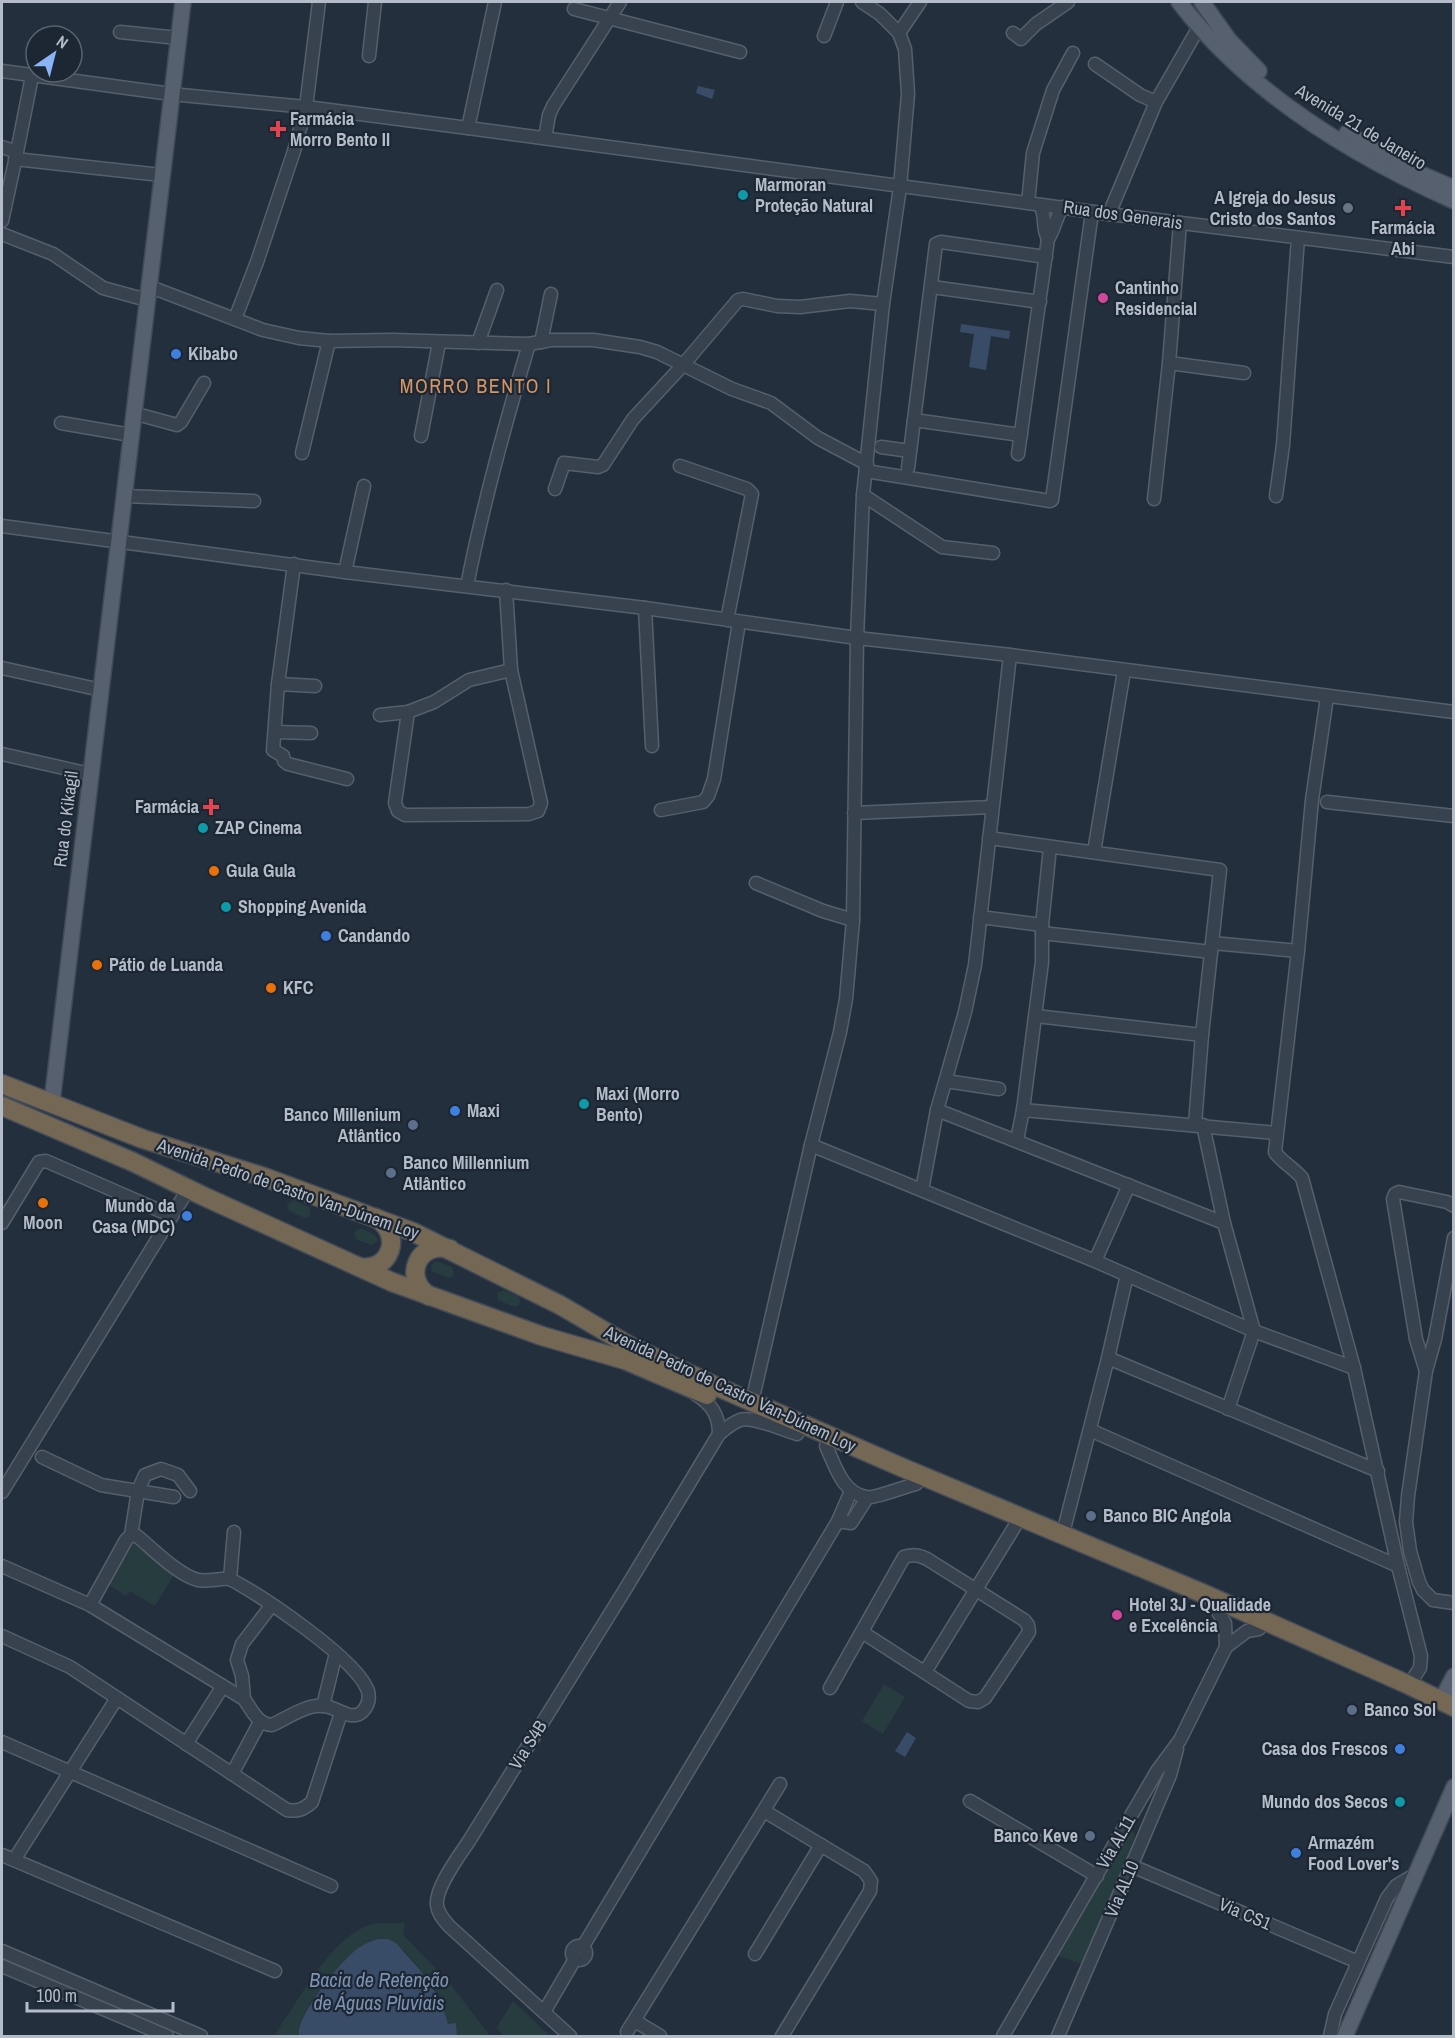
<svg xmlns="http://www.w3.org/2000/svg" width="1455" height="2038" viewBox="0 0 1455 2038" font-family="'Archivo Narrow',sans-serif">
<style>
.green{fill:#263c3f}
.water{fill:#394c67}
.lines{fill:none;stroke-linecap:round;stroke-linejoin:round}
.minor-casing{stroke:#565f6c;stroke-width:15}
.major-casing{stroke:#414a57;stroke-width:18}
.highway-casing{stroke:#434c59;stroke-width:21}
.minor{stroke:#38414e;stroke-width:12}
.major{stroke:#56606e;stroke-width:15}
.highway{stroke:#746855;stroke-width:18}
.health-dot{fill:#e0444e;stroke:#1d2633;stroke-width:2}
.culture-dot{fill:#0f9aa8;stroke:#1d2633;stroke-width:2}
.worship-dot{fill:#6b7280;stroke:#1d2633;stroke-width:2}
.hotel-dot{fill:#d1479c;stroke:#1d2633;stroke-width:2}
.shop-dot{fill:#3f7fe0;stroke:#1d2633;stroke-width:2}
.food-dot{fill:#e8710a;stroke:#1d2633;stroke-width:2}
.service-dot{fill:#5c6f8a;stroke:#1d2633;stroke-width:2}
.labels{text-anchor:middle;stroke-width:4.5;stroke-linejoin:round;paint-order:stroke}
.poi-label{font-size:18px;font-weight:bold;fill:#b4bcc9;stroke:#1d2633;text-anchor:start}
.street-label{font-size:18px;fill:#b4bcc9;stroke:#1d2633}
.neighbourhood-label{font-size:20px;letter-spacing:1.5px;fill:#d59563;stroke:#1d2633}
.water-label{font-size:20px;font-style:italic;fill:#7c92b1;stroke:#1d2633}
</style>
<rect width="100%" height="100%" fill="#242f3e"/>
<g class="green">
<polygon points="294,1200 310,1208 310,1216 305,1218 289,1211 287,1204"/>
<polygon points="361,1228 375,1235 378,1240 376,1243 371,1245 356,1239 354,1232"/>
<polygon points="436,1261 452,1267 454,1272 453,1276 448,1278 432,1271 431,1265"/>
<polygon points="504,1290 519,1297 520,1301 519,1305 514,1307 498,1300 497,1293"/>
<polygon points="131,1539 178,1568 155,1606 130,1591 126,1596 104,1582"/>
<polygon points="884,1684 905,1697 883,1734 862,1721"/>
<polygon points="1133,1831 1135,1836 1118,1881 1082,1964 1058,1956 1128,1833"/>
<path d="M384 1923H405L403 1935 448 1981 490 2036H457L456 2024H448C445 2017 444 2009 441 2002 434 1986 402 1940 384 1939 378 1938 372 1940 367 1943 347 1953 294 2014 299 2036H275L281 2025C303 1993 330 1942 366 1926 371 1924 378 1923 384 1923Z"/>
<polygon points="513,2001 550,2036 503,2036 497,2027"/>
</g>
<g class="water">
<polygon points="698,86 715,90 712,99 696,93"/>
<polygon points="961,324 1010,331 1009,339 991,336 986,370 969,367 974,334 960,332"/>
<polygon points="907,1732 916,1738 905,1757 895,1751"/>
<path d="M378 1939H388L396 1943 421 1971 441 2001 448 2024 456 2023 457 2036H299C295 2017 341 1961 357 1949 364 1944 370 1941 378 1939Z"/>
</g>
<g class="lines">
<defs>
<g id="minor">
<polyline points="574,9 740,52"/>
<polyline points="120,32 178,38"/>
<polyline points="899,33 920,2"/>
<polyline points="1013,33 1021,39 1036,24 1068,2"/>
<polyline points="824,36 837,2"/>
<polyline points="369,56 375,2"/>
<polyline points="1095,64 1140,95 1156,102"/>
<polyline points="2,71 171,94 306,107 468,128 1109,214 1454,257"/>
<polyline points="468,128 495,2"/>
<polyline points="545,138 549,115 553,106 620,2"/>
<polyline points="2,147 17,152"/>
<polyline points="15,159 161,175"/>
<polyline points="1028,203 1033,153 1053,90 1073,53"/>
<path d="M1040 205C1047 218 1041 225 1048 239"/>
<polyline points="1109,214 1156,102 1199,27"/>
<polyline points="2,221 17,152 32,76"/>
<polyline points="2,234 53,254 103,288 147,300"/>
<polyline points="148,286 263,330 299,338 329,341 392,340 529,344 551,340 593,340 640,347 657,352 732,389 771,403 818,438 867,464"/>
<polyline points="932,287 1040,302"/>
<polyline points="235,319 257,262 294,151 306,107 319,2"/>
<polyline points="541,342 551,294"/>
<polyline points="478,343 497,290"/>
<polyline points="1169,363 1244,373"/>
<polyline points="133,413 177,425 181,422 204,383"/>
<polyline points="914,420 1021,435"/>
<polyline points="61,423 131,435"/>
<polyline points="421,436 439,343"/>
<polyline points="881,447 910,451"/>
<polyline points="302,453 329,341"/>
<path d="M1018 454 1048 239C1055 229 1055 218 1063 207"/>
<polyline points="680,466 747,489 752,494 727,620"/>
<polyline points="908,468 936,244 941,242 1046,257"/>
<polyline points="866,471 1050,501 1052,500 1092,212"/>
<polyline points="555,489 564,463 598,467 603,465 633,419 683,365 738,300 743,299 777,306 800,307 850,301 883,304"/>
<polyline points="863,495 942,547 993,553"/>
<polyline points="124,496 254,501"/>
<polyline points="1276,496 1283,445 1298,238"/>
<polyline points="1154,499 1169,363 1180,223"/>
<polyline points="2,526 345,572 645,608 857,638 1010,655 1454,712"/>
<polyline points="294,564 278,684 273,750 283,756 284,761 288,764 347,779"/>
<polyline points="345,572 364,486"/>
<path d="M467 586C483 504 505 424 529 344"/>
<polyline points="645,608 652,746"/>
<polyline points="2,668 101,690"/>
<polyline points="278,684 315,686"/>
<path d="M1327 697 1312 800 1298 951 1275 1152C1280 1161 1294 1168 1302 1178L1354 1368 1398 1566 1421 1656 1420 1668 1409 1685"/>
<polyline points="408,712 395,803 398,811 405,815 529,814 538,811 541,803 511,670 506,590"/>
<polyline points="380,715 408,712 434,702 469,680 511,670"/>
<polyline points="275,732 311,733"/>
<polyline points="2,754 90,774"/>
<polyline points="1327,802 1454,816"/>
<polyline points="661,810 703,802 708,796 714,779 739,622"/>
<polyline points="854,813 992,807"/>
<polyline points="989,838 1220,870 1202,1035 1195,1124"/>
<polyline points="1094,852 1124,671"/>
<polyline points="756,883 823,911 853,920"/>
<polyline points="980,917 1042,925"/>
<polyline points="1042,933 1211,952"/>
<polyline points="1212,943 1298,951"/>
<polyline points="1036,1016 1202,1035"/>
<polyline points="946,1081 999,1089"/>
<polyline points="937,1110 1224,1223"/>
<polyline points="1023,1110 1276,1133"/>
<polyline points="1203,1125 1224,1223 1254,1331 1228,1409"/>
<polyline points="1017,1140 1023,1110 1042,962 1042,925 1050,847"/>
<polyline points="811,1145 1095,1261 1254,1331 1354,1368"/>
<polyline points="922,1190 937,1110 965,1012 975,965 1010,655"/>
<polyline points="2,1223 39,1162 46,1161 172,1216"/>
<polyline points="1454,1238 1435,1339 1426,1371 1408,1496 1406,1522 1410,1551 1419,1582 1423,1590 1433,1600 1454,1603"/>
<polyline points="1095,1261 1129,1185"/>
<polyline points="1108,1358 1378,1471"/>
<polyline points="1426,1371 1416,1339 1393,1199 1395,1194 1399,1192 1447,1202 1454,1206"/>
<path d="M695 1394C711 1404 719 1414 719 1434"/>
<polyline points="752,1402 811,1145 840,1032 846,999 853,920 857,638 863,495 883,304 900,187 908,94 905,49 899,33 880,14 862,2"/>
<polyline points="1090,1430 1398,1566"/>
<path d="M826 1446C835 1465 842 1493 866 1497 873 1499 907 1486 916 1484"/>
<polyline points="42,1457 101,1485 174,1497"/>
<polyline points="2,1492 189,1188"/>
<polyline points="838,1521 851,1523 867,1498"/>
<polyline points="1063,1533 1108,1358 1127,1275"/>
<path d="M2 1566 90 1605 244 1699C252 1710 257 1724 272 1725 287 1718 307 1704 323 1706 336 1706 350 1722 362 1712 368 1706 370 1699 368 1691 357 1659 262 1596 230 1579 219 1578 209 1582 198 1580 178 1575 153 1549 137 1536L131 1535"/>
<polyline points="230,1579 234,1532"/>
<polyline points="90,1605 126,1540 131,1535 138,1491 145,1475 161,1469 178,1475 190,1491"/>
<polyline points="1218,1612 1225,1623 1226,1647"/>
<path d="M2 1636 70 1667 287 1810C298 1812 304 1809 312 1802L341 1713"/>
<polyline points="925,1672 1015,1526"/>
<path d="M830 1688 904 1557C914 1554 919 1555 927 1559L1024 1620 1028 1625 1029 1632 985 1698 978 1702 969 1701 862 1632"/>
<polyline points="244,1699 242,1676 237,1660 242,1644 271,1606"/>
<polyline points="323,1706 336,1653"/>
<polyline points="2,1742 331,1886"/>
<polyline points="186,1744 223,1686"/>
<polyline points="232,1774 260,1722"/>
<polyline points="970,1801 1097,1876"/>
<polyline points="764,1811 864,1871 871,1881 870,1891 782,2036"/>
<polyline points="2,1855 275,1971"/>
<polyline points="14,1860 117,1698"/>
<polyline points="1132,1866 1358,1962"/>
<circle cx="579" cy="1953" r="7"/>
<polyline points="582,1948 838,1521 851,1491"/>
<polyline points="2,1951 201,2036"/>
<polyline points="755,1954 821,1845"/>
<polyline points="2,1966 167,2036"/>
<polyline points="544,2012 575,1959"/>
<polyline points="635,2021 660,2036"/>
<polyline points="627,2032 780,1784"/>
<path d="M570 2036 449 1926C444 1920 438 1914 437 1905 435 1888 459 1856 469 1841L626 1588 719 1434C725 1429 732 1423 740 1420 753 1416 783 1430 797 1434"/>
<polyline points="1003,2036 1157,1771 1180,1740 1226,1647 1247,1631 1259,1629"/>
<polyline points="1058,2036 1142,1841 1170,1775 1177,1749"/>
<polyline points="1330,2036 1335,2014 1387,1898 1396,1886 1416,1874"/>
</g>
<g id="major">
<path d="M1179 2C1248 92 1351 155 1454 201"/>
<polyline points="1202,2 1229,40 1259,71"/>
<polyline points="1347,133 1409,169 1454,188"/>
<polyline points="52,1102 183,2"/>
<polyline points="1441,1701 1454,1676"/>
<polyline points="1345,2036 1454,1787"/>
</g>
<g id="highway">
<polyline points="2,1084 143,1139 264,1177 413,1232 560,1305 630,1346 711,1384 901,1467 1202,1593 1409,1685 1454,1707"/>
<polyline points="2,1106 133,1162 203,1196 392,1282 542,1336 625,1360 707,1395"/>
<path d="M359 1267C390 1273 404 1234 376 1218"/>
<path d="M429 1296C402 1278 418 1240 450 1249"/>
</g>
</defs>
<use href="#minor" class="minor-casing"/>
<use href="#major" class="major-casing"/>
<use href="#highway" class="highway-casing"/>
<use href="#minor" class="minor"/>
<use href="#major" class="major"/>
<use href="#highway" class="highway"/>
</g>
<g class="health-dot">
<path d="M275 120h6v6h6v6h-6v6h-6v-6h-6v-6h6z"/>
<path d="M1400 199h6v6h6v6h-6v6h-6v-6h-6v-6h6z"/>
<path d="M208 798h6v6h6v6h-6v6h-6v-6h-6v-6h6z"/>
</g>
<g class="culture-dot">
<circle cx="743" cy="195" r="6"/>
<circle cx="203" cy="828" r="6"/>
<circle cx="226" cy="907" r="6"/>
<circle cx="584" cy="1104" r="6"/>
<circle cx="1400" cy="1802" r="6"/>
</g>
<circle class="worship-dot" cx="1348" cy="208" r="6"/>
<g class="hotel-dot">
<circle cx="1103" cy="298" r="6"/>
<circle cx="1117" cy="1615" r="6"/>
</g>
<g class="shop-dot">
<circle cx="176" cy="354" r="6"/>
<circle cx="326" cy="936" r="6"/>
<circle cx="455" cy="1111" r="6"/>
<circle cx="187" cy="1216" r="6"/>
<circle cx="1400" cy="1749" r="6"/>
<circle cx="1296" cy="1853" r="6"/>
</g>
<g class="food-dot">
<circle cx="214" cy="871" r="6"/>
<circle cx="97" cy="965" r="6"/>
<circle cx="271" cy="988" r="6"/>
<circle cx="43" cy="1203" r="6"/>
</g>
<g class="service-dot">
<circle cx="413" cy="1125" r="6"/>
<circle cx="391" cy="1173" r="6"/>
<circle cx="1091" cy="1516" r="6"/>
<circle cx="1352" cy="1710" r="6"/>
<circle cx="1090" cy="1836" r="6"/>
</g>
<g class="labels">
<g class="poi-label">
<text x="290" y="125">Farmácia<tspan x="290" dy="21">Morro Bento II</tspan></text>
<text x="755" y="191">Marmoran<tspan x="755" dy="21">Proteção Natural</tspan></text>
<text x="1336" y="204" text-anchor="end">A Igreja do Jesus<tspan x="1336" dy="21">Cristo dos Santos</tspan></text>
<text x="1403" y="234" text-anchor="middle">Farmácia<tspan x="1403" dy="21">Abi</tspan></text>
<text x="1115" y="294">Cantinho<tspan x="1115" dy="21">Residencial</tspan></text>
<text x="188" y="360">Kibabo</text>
<text x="199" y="813" text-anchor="end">Farmácia</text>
<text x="215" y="834">ZAP Cinema</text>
<text x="226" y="877">Gula Gula</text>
<text x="238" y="913">Shopping Avenida</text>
<text x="338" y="942">Candando</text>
<text x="109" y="971">Pátio de Luanda</text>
<text x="283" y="994">KFC</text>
<text x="596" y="1100">Maxi (Morro<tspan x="596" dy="21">Bento)</tspan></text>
<text x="467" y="1117">Maxi</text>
<text x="401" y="1121" text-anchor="end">Banco Millenium<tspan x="401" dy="21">Atlântico</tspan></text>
<text x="403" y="1169">Banco Millennium<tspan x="403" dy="21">Atlântico</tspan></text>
<text x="175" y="1212" text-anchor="end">Mundo da<tspan x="175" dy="21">Casa (MDC)</tspan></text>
<text x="43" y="1229" text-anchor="middle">Moon</text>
<text x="1103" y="1522">Banco BIC Angola</text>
<text x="1129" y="1611">Hotel 3J - Qualidade<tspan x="1129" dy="21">e Excelência</tspan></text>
<text x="1364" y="1716">Banco Sol</text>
<text x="1388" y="1755" text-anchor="end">Casa dos Frescos</text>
<text x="1388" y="1808" text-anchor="end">Mundo dos Secos</text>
<text x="1078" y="1842" text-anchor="end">Banco Keve</text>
<text x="1308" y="1849">Armazém<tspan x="1308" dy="21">Food Lover's</tspan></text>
</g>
<g class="street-label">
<text transform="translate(1361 127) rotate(31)" y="6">Avenida 21 de Janeiro</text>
<text transform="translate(1123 215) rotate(8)" y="6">Rua dos Generais</text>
<text transform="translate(66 819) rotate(-83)" y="6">Rua do Kikagil</text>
<text transform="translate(288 1189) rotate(19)" y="6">Avenida Pedro de Castro Van-Dúnem Loy</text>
<text transform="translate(730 1389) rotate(25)" y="6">Avenida Pedro de Castro Van-Dúnem Loy</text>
<text transform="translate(528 1745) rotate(-58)" y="6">Via S4B</text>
<text transform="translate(1116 1842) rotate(-60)" y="6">Via AL11</text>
<text transform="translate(1122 1889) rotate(-67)" y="6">Via AL10</text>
<text transform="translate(1245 1914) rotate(23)" y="6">Via CS1</text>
</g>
<g class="neighbourhood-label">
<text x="476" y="393">MORRO BENTO I</text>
</g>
<g class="water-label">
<text x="379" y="1987">Bacia de Retenção<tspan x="379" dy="23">de Águas Pluviais</tspan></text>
</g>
</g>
<rect width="1455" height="2038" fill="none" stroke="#b4bcc9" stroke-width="6"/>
<g transform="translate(54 54) rotate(35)"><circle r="28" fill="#1d2633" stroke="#59626f" stroke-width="1.5"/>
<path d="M0-4.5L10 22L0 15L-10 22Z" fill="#8ab4f8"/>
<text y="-9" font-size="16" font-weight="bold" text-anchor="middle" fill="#b4bcc9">N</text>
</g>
<path d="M27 2002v9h146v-9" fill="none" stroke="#b4bcc9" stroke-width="3"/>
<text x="36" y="2002" font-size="18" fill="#b4bcc9" stroke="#1d2633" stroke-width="4.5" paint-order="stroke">100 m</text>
</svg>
